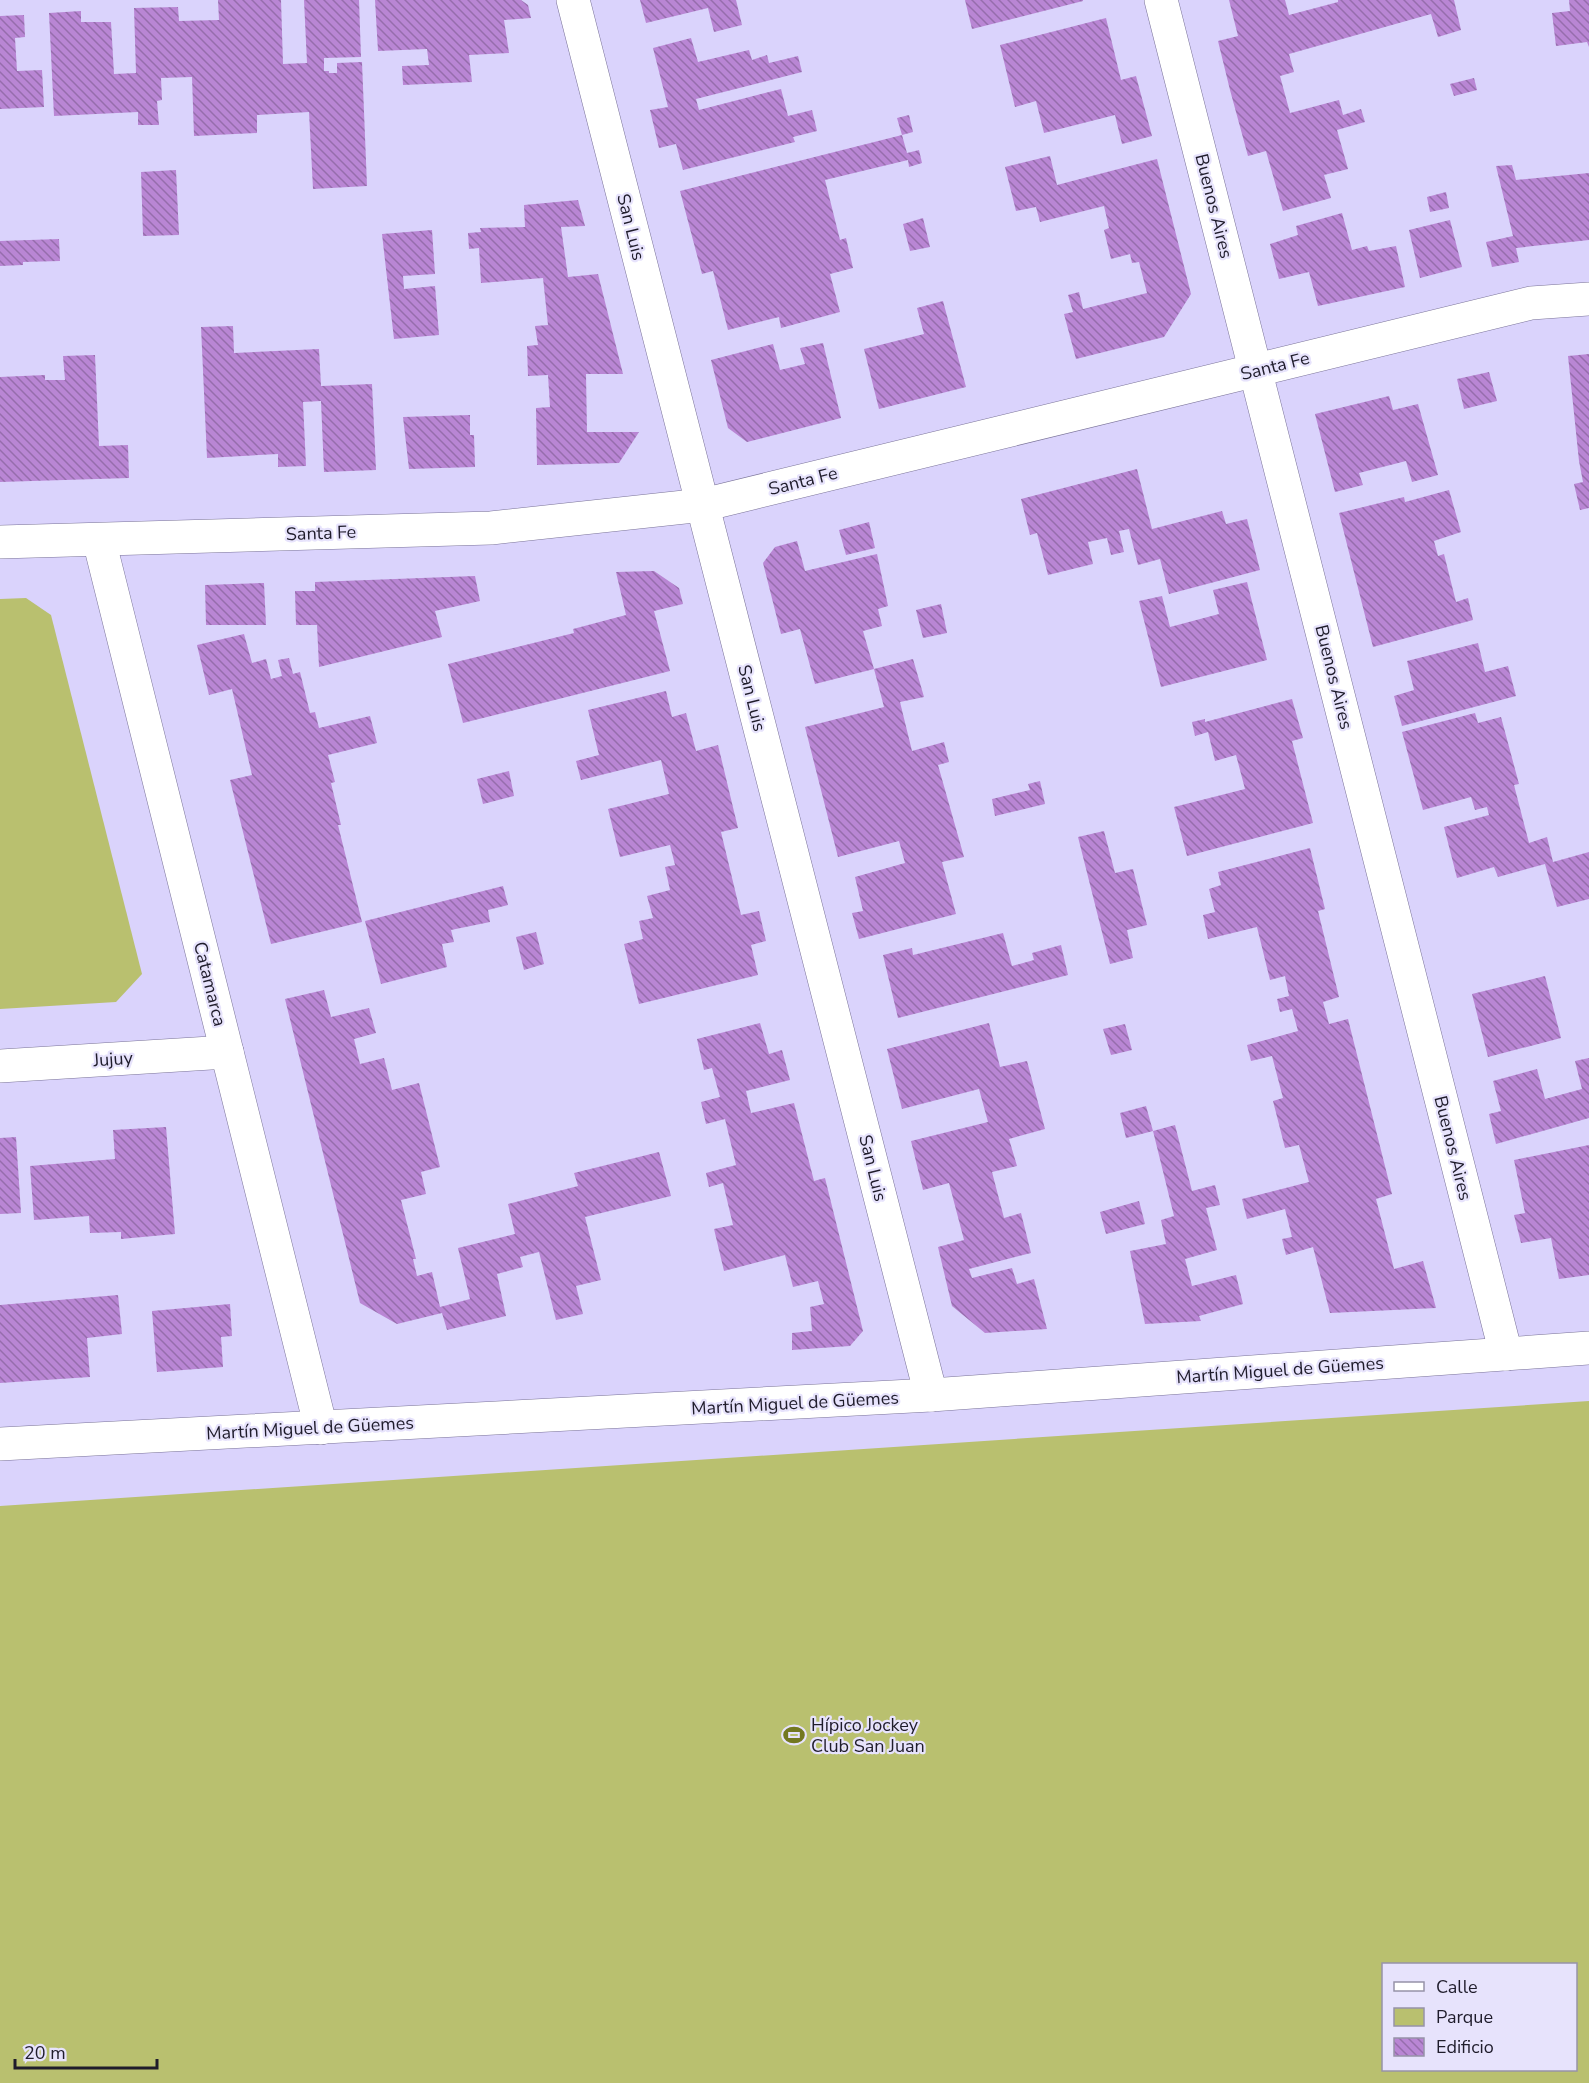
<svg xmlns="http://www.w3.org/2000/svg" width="1589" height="2083" viewBox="0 0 1589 2083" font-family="'Nunito Sans',sans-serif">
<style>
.green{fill:#b9c06f;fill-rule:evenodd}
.building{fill:url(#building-back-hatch)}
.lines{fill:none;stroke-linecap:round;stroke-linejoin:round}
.minor-casing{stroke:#7a7398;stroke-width:34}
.minor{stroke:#fff;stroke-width:33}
.labels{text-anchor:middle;stroke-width:4.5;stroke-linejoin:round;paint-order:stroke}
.street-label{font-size:18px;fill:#1f1c2b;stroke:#e7e3fc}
.poi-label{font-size:18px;fill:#1f1c2b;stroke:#e7e3fc;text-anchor:start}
</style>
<defs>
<pattern id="building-back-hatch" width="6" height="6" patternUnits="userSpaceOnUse" patternTransform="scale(1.5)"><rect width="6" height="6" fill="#b986d4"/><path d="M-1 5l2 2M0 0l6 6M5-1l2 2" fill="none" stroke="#966dac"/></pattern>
</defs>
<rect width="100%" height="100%" fill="#dad3fc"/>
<g class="green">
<polygon points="26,598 51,615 142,974 116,1002 0,1009 0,599"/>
<path d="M1589 1401V2083H0V1506ZM1576 1964V2070H1384V1964Z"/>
</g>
<g class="building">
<polygon points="218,0 281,0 283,64 307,63 304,0 359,0 361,57 324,58 324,71 329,71 329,73 337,73 337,63 362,62 367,186 313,189 309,112 257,115 257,133 194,136 192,77 161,78 162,100 157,101 159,125 138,125 138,112 54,116 49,13 81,11 81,22 111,22 114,74 136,73 134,8 178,7 179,21 219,20"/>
<polygon points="375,0 521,0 528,5 531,18 504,20 509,53 469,55 472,82 403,85 402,66 429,65 427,49 378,51"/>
<polygon points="640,0 736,0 742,25 714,32 708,8 646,23"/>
<polygon points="965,0 1083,0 1083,1 972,29"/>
<polygon points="1229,0 1285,0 1289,15 1338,2 1338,0 1454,0 1461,30 1438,37 1431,14 1289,54 1294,72 1280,76 1290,113 1339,100 1343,115 1361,109 1365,122 1337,130 1348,169 1324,175 1331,198 1283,211 1266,151 1248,156 1230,90 1218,41 1238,36"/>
<polygon points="1569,0 1589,0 1589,47 1587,42 1556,46 1552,13 1570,11"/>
<polygon points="24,15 25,37 15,38 17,71 42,70 44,107 0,109 0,16"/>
<polygon points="1106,18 1121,80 1136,76 1152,136 1122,144 1115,115 1044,133 1036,101 1015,107 1000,45"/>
<polygon points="691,38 698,62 749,50 752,60 767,55 769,63 798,56 802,72 696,99 699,110 781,89 788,116 812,110 817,131 793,137 795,142 683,170 676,144 659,148 650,110 668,107 653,48"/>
<polygon points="1474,78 1477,90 1454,96 1450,84"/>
<polygon points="909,115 913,132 902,135 907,153 919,150 922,163 909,167 908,160 825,180 840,240 846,238 853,268 830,274 840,312 781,328 779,317 728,330 713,271 702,274 680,191 902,135 897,118"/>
<polygon points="1050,156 1057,185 1157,159 1191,294 1164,337 1076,359 1064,314 1073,312 1068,295 1079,292 1083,309 1147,293 1139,262 1132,263 1130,254 1111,259 1104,230 1109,228 1104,206 1040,222 1036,207 1016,211 1005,167"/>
<polygon points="1512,165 1516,180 1589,173 1589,240 1516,248 1519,262 1492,267 1486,242 1513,236 1496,166"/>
<polygon points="176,170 179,235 143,236 141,172"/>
<polygon points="1446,192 1449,208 1430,212 1427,197"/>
<polygon points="578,200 585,226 561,227 568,277 598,274 623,374 586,374 587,432 639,432 619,463 537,465 536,408 550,407 548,375 528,376 527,346 538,345 535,326 548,325 543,278 481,283 479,248 469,249 468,233 481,232 480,228 525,227 524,205"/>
<polygon points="1342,213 1352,250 1367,246 1369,251 1396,246 1405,287 1318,306 1309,272 1279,279 1270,244 1298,235 1296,226"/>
<polygon points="923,218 930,247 910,251 903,224"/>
<polygon points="1450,220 1462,267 1420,278 1409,230"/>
<polygon points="432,230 435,274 403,276 404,289 435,286 439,335 394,339 382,234"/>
<polygon points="59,239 60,261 23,262 23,265 0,266 0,241"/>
<polygon points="943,301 966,387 879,409 864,349 924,334 917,308"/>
<polygon points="233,326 234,353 319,349 321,386 372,384 376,470 324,472 321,401 303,402 306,466 278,467 278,454 207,458 201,327"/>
<polygon points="823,343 841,418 747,442 728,428 711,360 773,344 780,370 805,364 800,348"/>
<polygon points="1589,354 1589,508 1580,510 1574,484 1583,482 1579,461 1568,356"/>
<polygon points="95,355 99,446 128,445 129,478 0,482 0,377 45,375 45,380 65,380 63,356"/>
<polygon points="1489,372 1497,401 1464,409 1457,379"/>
<polygon points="1389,396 1393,410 1418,404 1438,475 1412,482 1406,461 1359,473 1363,485 1335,492 1315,414"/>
<polygon points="470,415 470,435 474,435 475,467 409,469 403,417"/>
<polygon points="1137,469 1152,529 1222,511 1226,524 1247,519 1260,570 1169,594 1160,559 1138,565 1129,529 1119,531 1124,552 1111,555 1107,538 1088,542 1093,564 1048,575 1037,533 1030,535 1021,499"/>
<polygon points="1449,490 1461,532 1434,541 1438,556 1444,554 1456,602 1468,598 1473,620 1373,647 1339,513 1404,497 1405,502"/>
<polygon points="869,522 875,548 846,555 839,530"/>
<polygon points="797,541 805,571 877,554 888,606 878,609 882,626 863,631 874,669 815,684 800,629 781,634 763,563 775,547"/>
<polygon points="654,571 679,588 683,604 654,611 670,671 463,723 448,664 574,633 573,629 626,615 616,572"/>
<polygon points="475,576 480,601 435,611 442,637 319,667 317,625 296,625 295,591 315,591 315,582"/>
<polygon points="1247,582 1267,660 1161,687 1139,601 1162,596 1170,627 1219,614 1213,590"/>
<polygon points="264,583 266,625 206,625 205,585"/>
<polygon points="941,604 947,633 923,638 916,610"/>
<polygon points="244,634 252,663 266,659 271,679 282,676 278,660 289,658 293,674 300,672 310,713 315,712 319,728 370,716 377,743 328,755 335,782 331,783 341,825 338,825 362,922 271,944 230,780 252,775 232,689 209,695 197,645"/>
<polygon points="1478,643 1485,672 1508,666 1516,696 1402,726 1394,696 1414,690 1407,661"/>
<polygon points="913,659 924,697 900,702 912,751 944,742 949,762 938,765 964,857 942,862 956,914 859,939 852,913 863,911 855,877 905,863 899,841 838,857 805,727 884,707 874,669"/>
<polygon points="666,691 672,717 686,713 696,751 718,745 738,828 721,832 741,915 759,911 766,941 751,945 758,975 639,1004 624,944 643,939 639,921 653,918 647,896 670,890 665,867 675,865 670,845 620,857 608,809 669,794 661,760 581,780 576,761 599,755 588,710"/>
<polygon points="1292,699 1303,738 1292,741 1313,823 1187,856 1174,807 1245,789 1236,755 1215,761 1208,732 1195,736 1192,722 1205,719 1205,722"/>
<polygon points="1475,713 1478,723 1501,717 1519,784 1514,785 1529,843 1547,837 1553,862 1589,852 1589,899 1557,907 1545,864 1498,877 1494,867 1457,878 1444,827 1489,815 1487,807 1475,810 1471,797 1423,810 1402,732"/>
<polygon points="509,771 514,796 483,804 477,779"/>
<polygon points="1040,781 1045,804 995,816 992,799 1030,790 1028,784"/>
<polygon points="1104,831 1115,873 1133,869 1147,925 1127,930 1133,958 1110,964 1078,837"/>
<polygon points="1310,848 1325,909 1318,911 1339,997 1323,1002 1329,1024 1348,1019 1392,1194 1376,1199 1394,1269 1423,1261 1436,1308 1330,1313 1313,1247 1286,1255 1282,1239 1292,1237 1285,1209 1247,1219 1242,1199 1309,1182 1299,1145 1285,1148 1273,1101 1283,1098 1272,1056 1251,1061 1247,1045 1298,1031 1292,1009 1280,1012 1277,999 1289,996 1285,976 1270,980 1257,927 1208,939 1203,915 1215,912 1209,889 1221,885 1218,872"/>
<polygon points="503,886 508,905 488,910 490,922 451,930 454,942 442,944 447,967 381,984 365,921"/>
<polygon points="536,932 544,964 524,970 516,937"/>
<polygon points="1003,933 1012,966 1034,960 1032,953 1061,945 1068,975 898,1018 883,955 912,948 913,955"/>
<polygon points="1545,976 1561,1038 1488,1057 1472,994"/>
<polygon points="324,990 331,1017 369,1008 376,1033 354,1039 360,1064 384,1058 392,1090 419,1083 440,1167 421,1172 426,1194 401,1200 416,1259 413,1259 417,1276 432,1272 440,1307 470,1299 458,1248 515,1234 508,1204 578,1186 574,1173 659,1152 671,1196 585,1217 601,1280 576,1286 583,1314 556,1320 539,1252 520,1257 523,1267 497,1274 506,1316 447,1330 442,1313 397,1324 360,1303 285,999"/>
<polygon points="760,1023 769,1054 782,1050 790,1080 746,1091 751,1113 794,1103 814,1181 825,1178 863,1331 850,1346 792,1350 792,1333 812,1331 810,1307 824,1304 818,1281 793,1287 785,1255 724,1271 714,1229 733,1225 723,1183 709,1187 706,1173 736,1165 725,1119 706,1124 701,1102 720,1097 712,1068 704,1070 697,1039"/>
<polygon points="989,1023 1000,1067 1027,1061 1045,1129 1009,1139 1017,1166 992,1172 1004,1218 1021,1213 1031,1253 969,1269 972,1278 1012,1268 1017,1284 1034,1279 1047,1329 985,1333 952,1306 938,1247 964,1240 949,1183 923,1190 911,1141 988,1122 979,1089 902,1109 887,1049"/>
<polygon points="1125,1024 1132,1050 1111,1055 1103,1029"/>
<polygon points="1589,1058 1589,1118 1496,1144 1489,1114 1501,1111 1493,1081 1537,1069 1545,1099 1582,1089 1575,1061"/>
<polygon points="1146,1106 1153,1131 1175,1125 1192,1191 1215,1185 1220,1205 1206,1208 1217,1250 1185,1259 1192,1286 1236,1275 1243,1304 1199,1316 1201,1321 1145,1324 1130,1251 1166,1244 1161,1220 1174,1216 1153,1131 1126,1138 1120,1113"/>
<polygon points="166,1127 175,1234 121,1239 121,1232 90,1233 89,1216 34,1220 30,1166 115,1159 113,1130"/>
<polygon points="16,1137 21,1213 0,1214 0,1138"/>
<polygon points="1589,1145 1589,1275 1559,1279 1551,1238 1521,1243 1514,1215 1525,1213 1514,1160"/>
<polygon points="1139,1201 1145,1224 1106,1234 1100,1212"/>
<polygon points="118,1295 122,1334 87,1338 90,1377 0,1383 0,1305"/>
<polygon points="230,1304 232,1336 221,1337 223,1367 157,1372 152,1311"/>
</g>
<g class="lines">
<defs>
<g id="minor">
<polyline points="573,0 931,1395"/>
<polyline points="1161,0 1506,1354"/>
<polyline points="99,540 321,1428"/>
<polyline points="0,542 491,528 703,505 1531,303 1589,299"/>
<polyline points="0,1066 227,1052"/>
<polyline points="0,1444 931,1395 1589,1348"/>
</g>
</defs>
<use href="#minor" class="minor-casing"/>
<use href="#minor" class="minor"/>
</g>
<defs>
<symbol id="stadium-bare" viewBox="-9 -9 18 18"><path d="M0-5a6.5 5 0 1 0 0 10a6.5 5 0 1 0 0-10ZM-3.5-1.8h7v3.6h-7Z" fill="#737821" stroke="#e7e3fc" stroke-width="2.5" paint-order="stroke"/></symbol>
</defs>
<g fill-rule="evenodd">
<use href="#stadium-bare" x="779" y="1720" width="30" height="30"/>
</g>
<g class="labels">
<g class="street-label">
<text transform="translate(1214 206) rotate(76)" y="6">Buenos Aires</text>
<text transform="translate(631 227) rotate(76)" y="6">San Luis</text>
<text transform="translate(1275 366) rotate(-14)" y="6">Santa Fe</text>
<text transform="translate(803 481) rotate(-14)" y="6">Santa Fe</text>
<text transform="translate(321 533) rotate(-2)" y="6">Santa Fe</text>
<text transform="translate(1334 677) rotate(76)" y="6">Buenos Aires</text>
<text transform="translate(752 698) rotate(76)" y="6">San Luis</text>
<text transform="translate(210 984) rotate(76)" y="6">Catamarca</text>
<text transform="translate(113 1059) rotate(-4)" y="6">Jujuy</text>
<text transform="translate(1453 1148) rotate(76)" y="6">Buenos Aires</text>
<text transform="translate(873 1168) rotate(76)" y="6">San Luis</text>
<text transform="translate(1280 1370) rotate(-4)" y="6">Martín Miguel de Güemes</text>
<text transform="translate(795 1403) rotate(-3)" y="6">Martín Miguel de Güemes</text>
<text transform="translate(310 1428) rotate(-3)" y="6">Martín Miguel de Güemes</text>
</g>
<g class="poi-label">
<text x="811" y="1731">Hípico Jockey<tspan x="811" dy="21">Club San Juan</tspan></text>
</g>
</g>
<rect x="1382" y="1963" width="195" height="108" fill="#e7e3fc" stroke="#9793a8" stroke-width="1.5"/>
<rect x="1394" y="1982" width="30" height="9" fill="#ffffff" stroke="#9793a8" stroke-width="1.5"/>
<text x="1436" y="1993" font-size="18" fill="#1f1c2b">Calle</text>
<rect x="1394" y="2008" width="30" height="18" fill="#b9c06f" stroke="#9793a8" stroke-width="1.5"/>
<text x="1436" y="2023" font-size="18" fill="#1f1c2b">Parque</text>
<rect x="1394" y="2038" width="30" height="18" fill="url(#building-back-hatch)" stroke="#9793a8" stroke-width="1.5"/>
<text x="1436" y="2053" font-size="18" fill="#1f1c2b">Edificio</text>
<path d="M15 2059v9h142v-9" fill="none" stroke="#1f1c2b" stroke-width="3"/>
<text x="24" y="2059" font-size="18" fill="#1f1c2b" stroke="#e7e3fc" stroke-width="4.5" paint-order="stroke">20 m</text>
</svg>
